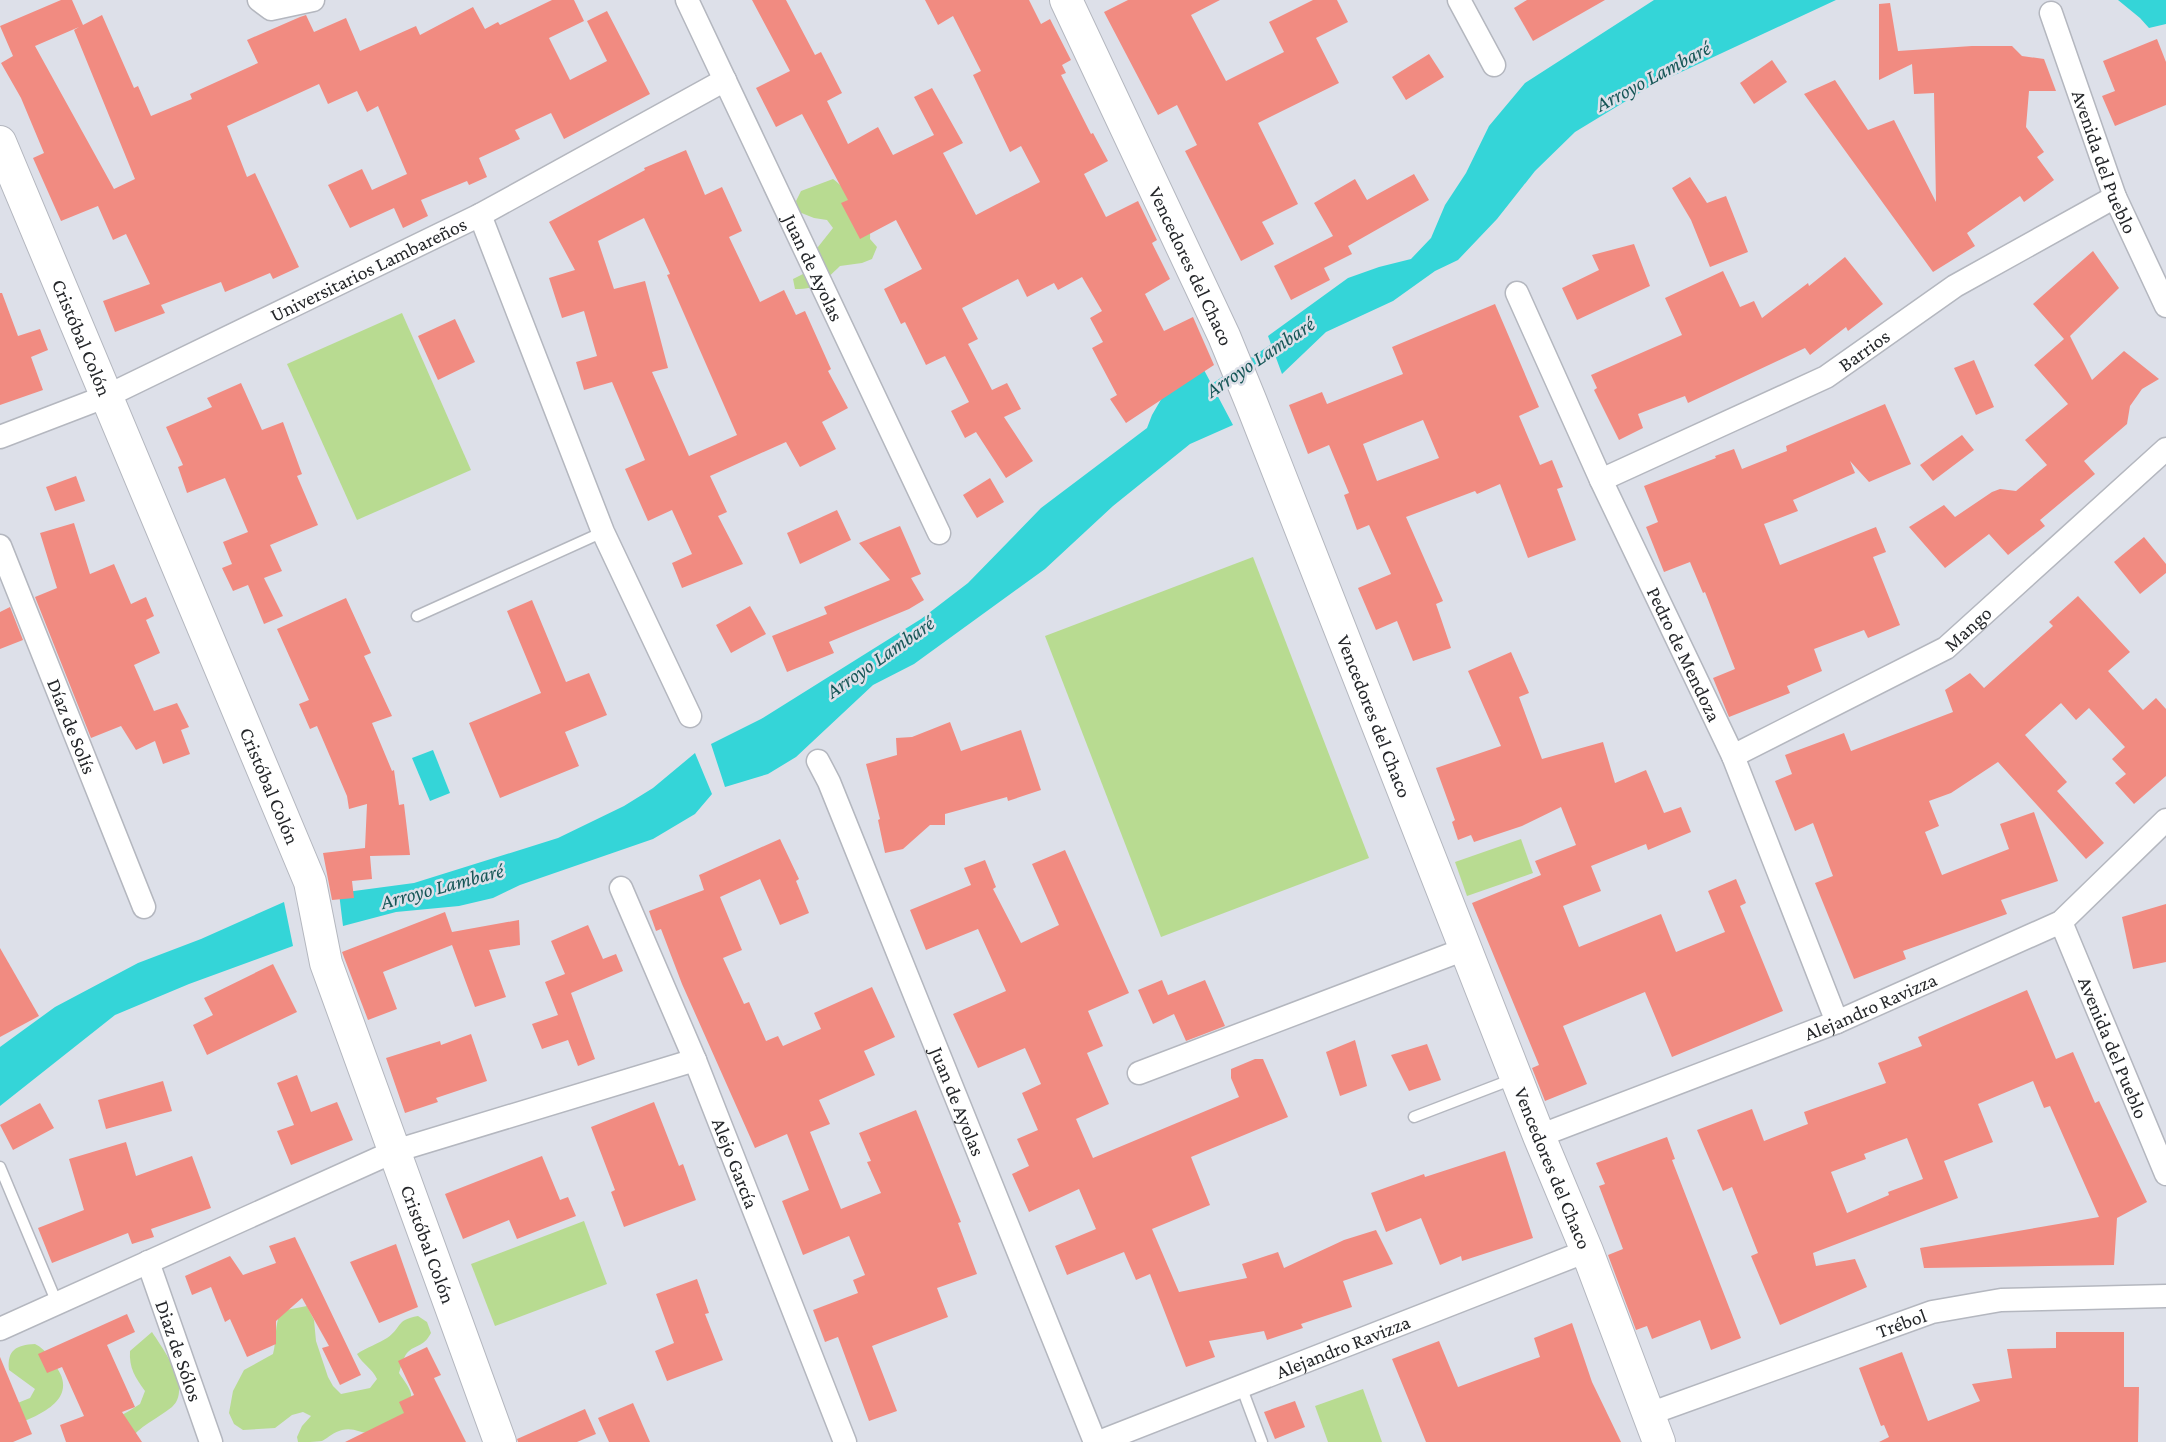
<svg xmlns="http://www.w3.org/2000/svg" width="2166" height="1442" viewBox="0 0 2166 1442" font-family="'Crimson Pro',serif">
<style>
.green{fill:#b8db91}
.water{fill:#34d5d8}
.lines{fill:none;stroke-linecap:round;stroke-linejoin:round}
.stream{stroke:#34d5d8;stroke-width:8}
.building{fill:#f18b81;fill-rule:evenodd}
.lane-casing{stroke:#b4b7bf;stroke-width:13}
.street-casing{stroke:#b4b7bf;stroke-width:25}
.secondary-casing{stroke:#b4b7bf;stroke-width:34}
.lane{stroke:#fff;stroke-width:10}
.street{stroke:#fff;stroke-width:22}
.secondary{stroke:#fff;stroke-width:32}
.labels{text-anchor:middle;stroke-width:5;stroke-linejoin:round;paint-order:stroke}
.street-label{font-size:20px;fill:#25272a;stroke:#dde0e9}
.water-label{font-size:21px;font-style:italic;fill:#165657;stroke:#dde0e9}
</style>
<rect width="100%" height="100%" fill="#dde0e9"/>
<g class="green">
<path d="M833 179C851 193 872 216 870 239L877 247 872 259 862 263 840 266C823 282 820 289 795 289L793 279 803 274 808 252 818 247 833 228 827 220 814 218 799 212 796 201 801 191Z"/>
<polygon points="402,313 471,470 357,520 287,364"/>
<polygon points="1253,557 1369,858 1161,937 1045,636"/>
<polygon points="1521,839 1533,873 1467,896 1455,862"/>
<polygon points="584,1221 607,1284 495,1326 471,1264"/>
<path d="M307 1306 314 1320 316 1341 328 1377 333 1386 341 1394 370 1388 377 1379C372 1368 363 1365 357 1354 367 1347 378 1344 387 1338 402 1328 395 1320 418 1316L427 1322 431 1333C423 1348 415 1344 407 1353 403 1358 401 1367 399 1373 403 1379 410 1388 411 1394 414 1414 387 1432 370 1433 360 1433 353 1427 342 1430 334 1432 329 1437 322 1441 316 1442 305 1442 298 1442L297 1437 302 1426 311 1416 303 1412 292 1415 275 1428 243 1430 234 1424 229 1413 233 1391 244 1370 273 1354C277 1339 274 1326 281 1311Z"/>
<path d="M152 1332C163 1349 193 1389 172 1407 157 1419 139 1426 128 1442H74L129 1411 140 1404 145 1391C135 1377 129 1368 130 1351Z"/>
<path d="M35 1344C47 1350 49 1358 57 1368 80 1402 33 1418 9 1427L0 1410 30 1398 35 1389 9 1370C7 1350 16 1345 35 1344Z"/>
<polygon points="1363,1389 1382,1442 1328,1442 1315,1406"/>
</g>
<g class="water">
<polygon points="1654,0 1836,0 1649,87 1575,132 1535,171 1497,219 1458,260 1435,271 1393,301 1326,332 1282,374 1268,336 1348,278 1379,267 1411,259 1431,238 1445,205 1466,173 1489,126 1525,83"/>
<polygon points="2118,0 2166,0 2166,24 2149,28 2140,18"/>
<polygon points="1204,370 1233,425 1190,444 1113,506 1045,569 914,664 873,685 796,757 768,774 725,787 711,744 761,719 921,619 968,583 1041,508 1147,428 1152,415 1166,391"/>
<polygon points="433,750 450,793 430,801 412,758"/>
<polygon points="695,753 712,794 695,814 653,839 520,885 493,898 459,906 396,912 343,926 339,893 414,883 558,838 624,806 653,788"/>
<polygon points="284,902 293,946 189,984 115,1015 0,1106 0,1047 55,1007 138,963 201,939"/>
</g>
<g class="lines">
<g class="stream">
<polyline points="1244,367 1279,344"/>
<polyline points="1207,392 1232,375"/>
</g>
</g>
<g class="building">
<path d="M61 0H72L83 25 102 15 134 88 138 86 151 116 192 99 190 94 258 63 247 40 300 17 306 15 314 32 346 18 360 51 416 26 420 35 473 7 485 29 498 22 500 25 552 0H574L584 21 549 38 570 80 607 61 587 21 607 11 650 94 564 139 551 113 515 130 520 139 479 158 487 177 469 185 467 181 421 200 428 216 403 228 394 208 350 228 328 185 362 169 372 190 407 174 378 106 367 112 357 91 328 104 319 84 227 126 247 177 255 173 299 267 273 279 270 273 225 292 221 282 161 305 165 313 115 332 103 301 150 284 126 234 113 240 98 206 61 221 33 158 44 153 21 98 1 63 13 56 0 26ZM79 27 74 30 135 179 114 189 35 46Z"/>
<polygon points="752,0 786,0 815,55 821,52 842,93 827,101 848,144 878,127 893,155 934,135 914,97 932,88 963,143 943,153 976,215 1040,182 1021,146 1010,152 973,75 981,71 953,16 938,25 925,0 1029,0 1041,24 1050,19 1071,60 1062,65 1066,73 1061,75 1091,134 1093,133 1108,161 1084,174 1106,217 1138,201 1157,240 1152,243 1170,279 1145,294 1164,331 1193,317 1214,365 1126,423 1110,399 1117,395 1092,348 1103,342 1090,318 1102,311 1082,277 1058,290 1054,283 1027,297 1018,279 962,308 978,339 968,344 992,390 1007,383 1021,409 1004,417 1033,461 1006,478 976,432 965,438 951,411 969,402 945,356 926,365 905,322 901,324 884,289 922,269 896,220 860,239 841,203 848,200 802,114 776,127 756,88 790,71"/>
<polygon points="1128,0 1220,0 1191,15 1226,81 1284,52 1269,22 1313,0 1337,0 1348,22 1316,38 1339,83 1258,123 1298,204 1262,222 1274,244 1241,261 1185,151 1197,145 1177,105 1158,115 1104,12"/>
<polygon points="1527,0 1605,0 1533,41 1514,8"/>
<polygon points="1890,3 1898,51 1972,46 2012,46 2022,56 2044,59 2056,91 2029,91 2026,127 2044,152 2037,157 2054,180 2024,202 2020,196 1967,233 1975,246 1933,272 1804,94 1835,80 1868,130 1894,120 1936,202 1934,93 1914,94 1912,64 1879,80 1879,4"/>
<polygon points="2157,39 2166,62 2166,105 2115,126 2102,96 2115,91 2103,61"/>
<polygon points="1429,54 1444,77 1406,100 1392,77"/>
<polygon points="1772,60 1787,82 1754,104 1740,83"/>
<path d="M686 150 705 195 722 187 742 231 729 237 760 302 784 290 796 315 805 311 831 369 828 371 848 408 822 422 836 449 800 467 786 442 710 476 727 512 718 516 743 564 682 588 672 563 692 554 672 510 648 521 625 469 645 460 612 382 584 390 576 362 597 356 584 311 562 318 549 278 575 270 549 222 645 170 644 168ZM644 218 670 274 667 275 737 435 689 456 652 372 668 368 645 281 614 289 598 241Z"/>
<polygon points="1414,174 1429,200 1348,246 1352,254 1324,268 1330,280 1291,300 1274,266 1333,236 1314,203 1355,179 1367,200"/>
<polygon points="1690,177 1707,203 1726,196 1748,252 1710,267 1691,220 1672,188"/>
<polygon points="1634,244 1650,286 1577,320 1562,288 1599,270 1592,255"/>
<polygon points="2093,251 2119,288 2070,336 2092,380 2124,351 2159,379 2142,389 2130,406 2127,424 2084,461 2095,474 2040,520 2045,526 2008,555 1989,534 1945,568 1909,527 1944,505 1955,517 1992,492 2000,489 2016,491 2047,465 2025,440 2068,404 2034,365 2064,339 2033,304"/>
<polygon points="1845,257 1883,304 1848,331 1846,327 1810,355 1805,348 1688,403 1685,396 1638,414 1643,428 1619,440 1594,390 1597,388 1591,375 1682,335 1665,298 1723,271 1740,307 1754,301 1762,318 1808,283 1809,286"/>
<polygon points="0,293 2,293 18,336 40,329 48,350 31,357 43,390 0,405"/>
<path d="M1495 304 1539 407 1519 416 1540 465 1552 460 1563 487 1557 489 1576 540 1528 558 1500 484 1477 494 1475 491 1406 517 1443 601 1436 604 1451 648 1413 661 1397 621 1376 630 1358 588 1391 574 1369 525 1357 530 1344 495 1349 493 1329 445 1308 454 1289 405 1322 392 1327 404 1403 374 1392 347ZM1423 420 1439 458 1377 481 1363 444Z"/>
<polygon points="455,319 475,362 438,380 418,336"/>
<polygon points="1974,360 1994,407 1976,415 1954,368"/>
<polygon points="241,383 262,430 283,422 302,474 297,476 318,525 270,545 282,571 264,578 283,616 264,624 248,585 233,591 222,568 232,564 223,542 248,532 225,478 187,493 178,467 183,465 166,427 212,407 207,398"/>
<polygon points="1885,404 1911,464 1869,482 1850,461 1855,473 1793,500 1798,511 1764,524 1780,565 1876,527 1886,552 1873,557 1900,625 1868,638 1864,630 1814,649 1822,671 1787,686 1790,693 1729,717 1713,678 1735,669 1705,592 1703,593 1690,562 1664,572 1646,527 1658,522 1644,486 1716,458 1715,456 1734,449 1742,469 1787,451 1786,446"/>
<polygon points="1962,435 1974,450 1933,481 1920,465"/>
<polygon points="76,476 85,501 55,511 46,487"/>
<polygon points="990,478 1004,502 977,518 963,495"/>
<polygon points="837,510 851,540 800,564 787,533"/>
<polygon points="74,523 90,574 114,564 131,604 146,597 154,616 146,620 160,653 134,665 154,711 177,703 189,727 181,730 190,754 163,764 155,741 136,750 121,726 91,738 35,597 57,588 40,533"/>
<polygon points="900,526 921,574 911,578 924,600 909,609 829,642 834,653 787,672 772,636 827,614 824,607 890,580 859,543"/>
<polygon points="2144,537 2166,564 2166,573 2140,594 2114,562"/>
<polygon points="2078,596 2130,652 2108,671 2143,710 2156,698 2166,709 2166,776 2134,804 2115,783 2126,774 2112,759 2125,747 2089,708 2076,720 2061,703 2025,735 2067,782 2057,791 2104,843 2086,859 1998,762 1951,793 1929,801 1939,826 1925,832 1942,875 2009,849 2000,824 2034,812 2058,881 2001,900 2007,914 1903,951 1906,959 1854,979 1815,883 1833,876 1813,823 1795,831 1775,781 1792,774 1785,755 1844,733 1851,751 1953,712 1945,690 1970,673 1984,688 2053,626 2049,622"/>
<polygon points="346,598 371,653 364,656 392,716 372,723 392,771 394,770 399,805 404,804 410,855 370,856 372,879 352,881 354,898 332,900 323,853 365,848 367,804 349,809 347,796 317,726 310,729 299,704 309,700 277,629"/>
<polygon points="532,600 566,682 589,673 607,715 565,732 579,766 500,798 469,723 541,693 507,611"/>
<polygon points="750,606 766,634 731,653 716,625"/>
<polygon points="10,607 23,640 0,649 0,612"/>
<polygon points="1511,652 1529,693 1519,697 1542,759 1603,742 1615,783 1646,770 1664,813 1681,807 1691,832 1648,850 1646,844 1591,866 1601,891 1563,906 1579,947 1661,914 1676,952 1725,932 1708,891 1736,879 1746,903 1740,906 1783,1011 1672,1057 1645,992 1563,1026 1587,1084 1545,1101 1532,1068 1539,1065 1472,903 1541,875 1535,861 1576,845 1561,807 1522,826 1474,842 1471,835 1458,840 1452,822 1455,820 1436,768 1501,746 1468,671"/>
<polygon points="950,722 961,751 1021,730 1041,790 1008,801 1007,797 945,814 945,825 930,825 903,849 885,853 878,820 880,819 866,764 897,755 896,738 912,737"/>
<polygon points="780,839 799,879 796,881 809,913 780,925 760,879 720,897 742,950 723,958 744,1004 749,1002 766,1041 778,1036 783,1046 821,1029 814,1013 872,987 895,1037 864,1051 875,1075 819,1100 830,1124 810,1132 841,1209 881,1193 867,1162 871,1161 859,1133 916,1110 961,1222 958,1223 977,1274 937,1288 948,1317 872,1346 897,1411 869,1421 838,1337 825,1342 813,1310 858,1293 853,1280 865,1275 849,1236 803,1255 782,1201 809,1190 787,1134 755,1148 682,984 661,929 656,931 649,911 704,890 699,875"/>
<polygon points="1065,850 1129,993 1088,1011 1103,1046 1087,1053 1109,1104 1076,1119 1093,1158 1239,1097 1231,1078 1231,1069 1255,1059 1263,1059 1288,1117 1191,1157 1210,1205 1152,1229 1179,1292 1247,1278 1242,1264 1278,1252 1284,1268 1344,1240 1376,1230 1393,1264 1343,1281 1352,1307 1301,1324 1303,1328 1267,1340 1264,1331 1209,1341 1215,1357 1186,1367 1150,1274 1136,1280 1124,1252 1067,1275 1055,1246 1096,1229 1079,1189 1029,1212 1012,1174 1029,1166 1017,1139 1038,1130 1022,1093 1041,1084 1025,1048 978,1068 953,1014 1006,991 978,929 926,950 910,910 971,885 964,868 985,860 996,887 993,889 1021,943 1059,925 1032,864"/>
<polygon points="2166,904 2166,962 2133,969 2122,917"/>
<polygon points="445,912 452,932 519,920 520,945 489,950 506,997 475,1007 452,945 383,972 397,1009 368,1020 342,952"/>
<polygon points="588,925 603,959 616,954 623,971 571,993 595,1059 578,1066 568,1040 542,1049 532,1024 558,1015 545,982 565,974 551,941"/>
<polygon points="0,948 39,1016 0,1037"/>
<polygon points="273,964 297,1012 207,1055 193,1025 213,1015 204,998"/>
<polygon points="1162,980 1168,995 1205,980 1225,1026 1186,1041 1174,1014 1153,1024 1138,990"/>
<path d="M2027 990 2056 1059 2073 1052 2095 1103 2099 1101 2147 1202 2117 1218 2114 1265 1924 1268 1920 1248 2099 1217 2050 1106 2044 1108 2033 1081 1978 1104 1993 1142 1944 1161 1958 1198 1813 1253 1816 1266 1855 1259 1867 1287 1780 1325 1751 1256 1758 1253 1732 1187 1723 1191 1697 1130 1752 1109 1764 1141 1808 1124 1804 1112 1886 1083 1878 1063 1922 1046 1918 1037ZM1907 1138 1923 1179 1888 1192 1889 1195 1847 1213 1831 1172 1866 1159 1864 1154Z"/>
<polygon points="471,1034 487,1081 436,1098 438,1102 405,1113 386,1058 440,1041 441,1045"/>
<polygon points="1355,1040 1367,1086 1340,1096 1326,1052"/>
<polygon points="1427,1044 1441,1080 1409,1091 1391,1055"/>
<polygon points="297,1075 311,1112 337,1102 353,1140 291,1165 277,1131 294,1125 277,1083"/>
<polygon points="163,1081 172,1111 106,1129 98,1100"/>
<polygon points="654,1102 679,1166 683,1164 696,1200 624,1227 611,1192 615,1190 591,1127"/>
<polygon points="40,1103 54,1128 13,1150 0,1125"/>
<polygon points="1667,1137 1675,1159 1672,1160 1741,1338 1711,1350 1700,1320 1652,1339 1647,1326 1636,1330 1608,1255 1623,1249 1599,1186 1605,1184 1596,1163"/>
<polygon points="126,1142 136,1176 192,1156 211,1208 151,1229 154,1237 132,1244 128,1233 52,1263 38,1228 84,1210 69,1159"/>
<polygon points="1505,1151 1533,1238 1462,1261 1461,1256 1440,1265 1421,1218 1386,1232 1371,1193 1424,1174 1425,1177"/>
<polygon points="542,1156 560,1200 568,1197 576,1216 517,1239 509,1220 463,1239 445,1194"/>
<polygon points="295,1237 361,1375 340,1385 322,1348 329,1346 302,1298 276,1321 276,1344 247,1357 230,1319 225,1322 211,1287 192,1295 185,1276 230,1256 243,1275 276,1263 269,1246"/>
<polygon points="396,1244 418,1307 379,1323 350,1262"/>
<polygon points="697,1279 709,1313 705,1314 723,1360 667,1381 655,1351 674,1343 656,1294"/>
<polygon points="127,1314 135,1332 107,1345 135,1407 122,1412 142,1442 66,1442 60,1425 84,1416 62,1367 47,1373 38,1354"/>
<polygon points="1572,1323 1592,1382 1621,1442 1426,1442 1392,1359 1439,1341 1458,1387 1540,1357 1534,1338"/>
<polygon points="2056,1332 2124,1332 2124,1387 2139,1387 2138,1442 1879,1442 1889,1437 1884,1425 1881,1426 1859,1368 1902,1352 1928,1421 1980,1401 1972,1384 2012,1378 2007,1349 2056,1348"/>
<polygon points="427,1347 441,1375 434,1378 466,1442 345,1442 404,1413 399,1402 414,1395 398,1361"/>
<polygon points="0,1357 32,1434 13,1442 0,1442"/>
<polygon points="1295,1401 1305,1427 1275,1439 1264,1412"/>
<polygon points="633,1403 650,1442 609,1442 598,1418"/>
<polygon points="585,1409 596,1434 577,1442 518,1442 517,1439"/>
</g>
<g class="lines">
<defs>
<g id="lane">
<polyline points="417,616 603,532"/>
<polyline points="1414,1117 1513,1079"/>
<polyline points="0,1167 57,1303"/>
<polyline points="1241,1386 1262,1442"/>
</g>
<g id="street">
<polyline points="259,0 271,9 313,0"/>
<path id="s1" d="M687 0 939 533"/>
<polyline points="1459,0 1494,65"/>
<path id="s2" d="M2051 13 2115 197 2166 306"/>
<polyline points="480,215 603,532 690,716"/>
<path id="s3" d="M1517 293 1601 480 1733 756 1837 1022"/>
<path id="s4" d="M0 437 107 396 480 215 725 80"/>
<path id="s5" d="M1601 480 1826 377 1955 286 2115 197"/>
<path id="s6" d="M0 546 144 907"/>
<path id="s7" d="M1733 756 1946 648 2166 449"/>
<path id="s8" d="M818 761 829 782 1095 1442"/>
<path id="s9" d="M621 888 695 1060 845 1442"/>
<path id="s10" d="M2061 922 2166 1174"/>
<polyline points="1139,1073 1465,949"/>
<path id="s11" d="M1539 1136 1837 1022 2061 922 2166 820"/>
<path id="s12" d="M148 1262 211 1442"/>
<polyline points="0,1329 395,1151 695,1060"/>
<path id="s13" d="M1649 1414 1932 1312 2001 1300 2166 1296"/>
<path id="s14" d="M1099 1442 1587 1251"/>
</g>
<g id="secondary">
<path id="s15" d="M1066 0 1224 336 1251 402 1539 1136 1587 1251 1659 1442"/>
<path id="s16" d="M0 142 310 882 326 963 500 1442"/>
</g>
</defs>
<use href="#lane" class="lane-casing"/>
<use href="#street" class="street-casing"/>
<use href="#secondary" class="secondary-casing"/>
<use href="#lane" class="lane"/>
<use href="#street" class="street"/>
<use href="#secondary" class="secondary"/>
</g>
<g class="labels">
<g class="street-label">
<text dy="7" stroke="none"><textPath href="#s2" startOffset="158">Avenida del Pueblo</textPath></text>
<text dy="7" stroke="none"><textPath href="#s15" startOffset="294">Vencedores del Chaco</textPath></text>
<text dy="7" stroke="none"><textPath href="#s1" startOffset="296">Juan de Ayolas</textPath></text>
<text dy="7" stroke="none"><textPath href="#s4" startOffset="405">Universitarios Lambareños</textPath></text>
<text dy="7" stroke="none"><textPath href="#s16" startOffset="212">Cristóbal Colón</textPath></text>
<text dy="7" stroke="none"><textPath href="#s5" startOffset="294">Barrios</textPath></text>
<text dy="7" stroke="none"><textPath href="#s7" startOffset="268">Mango</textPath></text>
<text dy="7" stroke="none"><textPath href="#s3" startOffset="398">Pedro de Mendoza</textPath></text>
<text dy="7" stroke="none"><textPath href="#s15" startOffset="780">Vencedores del Chaco</textPath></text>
<text dy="7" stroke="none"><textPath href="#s6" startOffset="194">Díaz de Solís</textPath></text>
<text dy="7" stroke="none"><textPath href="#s16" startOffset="698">Cristóbal Colón</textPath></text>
<text dy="7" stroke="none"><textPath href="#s11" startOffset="356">Alejandro Ravizza</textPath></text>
<text dy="7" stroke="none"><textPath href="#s10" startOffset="136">Avenida del Pueblo</textPath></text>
<text dy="7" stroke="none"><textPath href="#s8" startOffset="368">Juan de Ayolas</textPath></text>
<text dy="7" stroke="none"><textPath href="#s9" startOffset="298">Alejo García</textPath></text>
<text dy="7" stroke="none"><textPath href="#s15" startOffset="1266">Vencedores del Chaco</textPath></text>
<text dy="7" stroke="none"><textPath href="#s16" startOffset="1184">Cristóbal Colón</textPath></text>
<text dy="7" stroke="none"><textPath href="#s13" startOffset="268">Trébol</textPath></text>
<text dy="7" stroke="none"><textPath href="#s14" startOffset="262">Alejandro Ravizza</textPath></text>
<text dy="7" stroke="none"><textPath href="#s12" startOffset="94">Diaz de Sólos</textPath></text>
</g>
<g class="water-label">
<text transform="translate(1653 76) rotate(-28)" y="7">Arroyo Lambaré</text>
<text transform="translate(1260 357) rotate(-34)" y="7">Arroyo Lambaré</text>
<text transform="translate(880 657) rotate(-35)" y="7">Arroyo Lambaré</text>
<text transform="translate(442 886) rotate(-15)" y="7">Arroyo Lambaré</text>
</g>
</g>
</svg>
